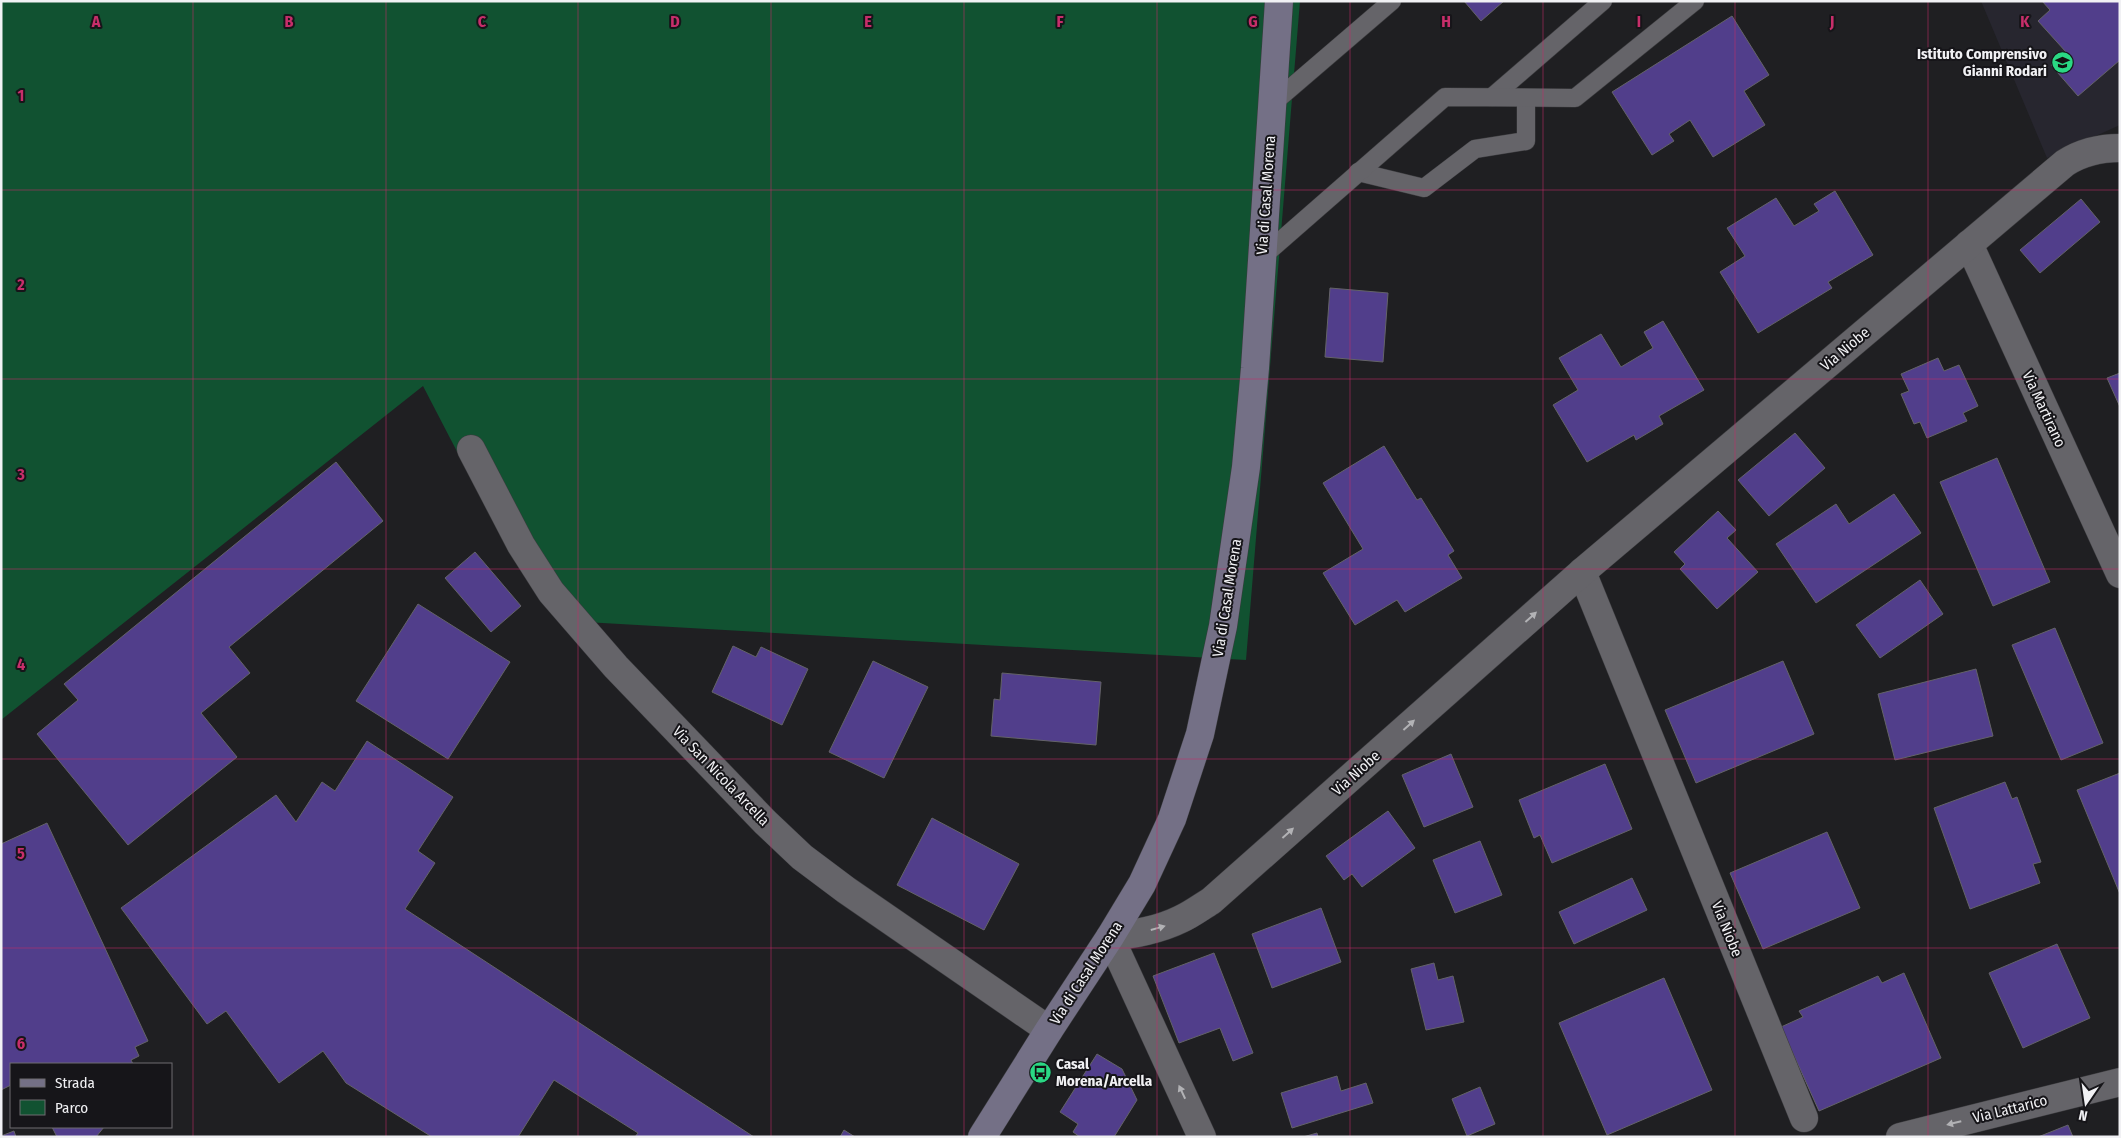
<svg xmlns="http://www.w3.org/2000/svg" width="2121" height="1138" viewBox="0 0 2121 1138" font-family="'Fira Sans Condensed',sans-serif">
<style>
.built{fill:#27262f}
.green{fill:#115231}
.building{fill:#513e8b;stroke:#646368}
.lines{fill:none;stroke-linecap:round;stroke-linejoin:round}
.lane-casing{stroke:#3c3c3f;stroke-width:19}
.street-casing{stroke:#3c3c3f;stroke-width:29}
.secondary-casing{stroke:#3c3c3f;stroke-width:29}
.lane{stroke:#656469;stroke-width:18}
.street{stroke:#656469;stroke-width:28}
.secondary{stroke:#747086;stroke-width:28}
.oneway{fill:#b2b2b5}
.grid{fill:none;stroke:#c72e6a;stroke-width:1;stroke-opacity:0.55}
.labels{text-anchor:middle;stroke-width:4;stroke-linejoin:round;paint-order:stroke}
.poi-label{font-size:15px;font-weight:bold;fill:#f1f1f4;stroke:#161519;text-anchor:end}
.street-label{font-size:15px;fill:#f1f1f4;stroke:#161519}
.grid-label{font-size:16px;text-anchor:middle;font-weight:bold;fill:#c72e6a;stroke:#161519;stroke-width:4;stroke-linejoin:round;paint-order:stroke}
</style>
<rect width="100%" height="100%" fill="#1f1f22"/>
<polygon class="built" points="1981,1 2120,1 2120,125 2047,158"/>
<polygon class="green" points="1,1 1300,1 1246,660 585,622 492,519 423,386 1,720"/>
<g class="building">
<polygon points="1464,1 1504,1 1481,21"/>
<polygon points="2042,1 2120,1 2120,60 2078,96 2051,65 2066,52 2038,21 2050,10"/>
<polygon points="1732,16 1769,75 1744,91 1765,125 1713,157 1690,120 1669,134 1674,141 1652,155 1612,92"/>
<polygon points="1835,191 1873,255 1828,282 1832,288 1758,333 1720,272 1745,256 1727,228 1776,198 1794,226 1819,211 1814,204"/>
<polygon points="2081,199 2100,222 2040,273 2020,250"/>
<polygon points="1330,288 1388,293 1383,362 1325,357"/>
<polygon points="1663,321 1704,390 1659,416 1663,424 1636,440 1634,435 1587,462 1553,405 1578,390 1559,358 1601,334 1621,367 1653,348 1644,332"/>
<polygon points="1938,358 1944,371 1959,365 1978,406 1963,413 1967,421 1927,438 1920,422 1914,424 1901,394 1909,391 1901,374"/>
<polygon points="2120,373 2120,407 2107,378"/>
<polygon points="1795,433 1825,468 1769,516 1738,480"/>
<polygon points="1384,446 1417,500 1421,498 1454,551 1448,555 1462,578 1405,612 1397,600 1355,625 1323,573 1363,549 1323,483"/>
<polygon points="1997,458 2050,582 1993,606 1940,482"/>
<polygon points="336,462 383,521 229,647 250,673 201,713 237,757 128,845 37,734 78,700 64,684"/>
<polygon points="1894,494 1921,533 1816,603 1776,544 1836,504 1849,524"/>
<polygon points="1718,511 1736,530 1727,538 1758,572 1717,609 1680,569 1685,564 1674,552"/>
<polygon points="475,552 521,606 491,632 445,578"/>
<polygon points="1920,580 1943,614 1880,658 1856,625"/>
<polygon points="418,604 510,662 448,759 356,701"/>
<polygon points="2055,628 2103,743 2061,760 2012,645"/>
<polygon points="733,646 756,657 761,647 808,669 782,725 712,692"/>
<polygon points="873,661 928,687 884,778 829,752"/>
<polygon points="1783,661 1814,734 1696,783 1665,710"/>
<polygon points="1976,669 1993,736 1895,760 1878,694"/>
<polygon points="1002,673 1101,682 1096,745 991,736 994,699 1000,700"/>
<polygon points="367,741 453,797 418,851 435,863 405,909 754,1137 635,1137 638,1133 554,1080 518,1137 432,1137 346,1083 323,1051 279,1083 226,1011 207,1024 121,908 276,795 296,822 322,782 335,791"/>
<polygon points="1451,754 1473,807 1424,827 1402,775"/>
<polygon points="1605,764 1632,829 1552,863 1540,835 1534,838 1519,800"/>
<polygon points="2120,773 2120,894 2077,790"/>
<polygon points="2005,782 2012,799 2017,797 2041,862 2033,864 2040,883 1970,909 1934,808"/>
<polygon points="1388,811 1415,848 1362,887 1352,874 1344,880 1326,856"/>
<polygon points="932,818 1019,864 984,930 897,885"/>
<polygon points="47,823 148,1041 135,1047 139,1056 131,1060 133,1064 11,1064 11,1085 1,1090 1,844"/>
<polygon points="1827,832 1860,908 1763,949 1730,873"/>
<polygon points="1480,841 1502,895 1455,913 1433,860"/>
<polygon points="1632,878 1647,910 1574,944 1559,912"/>
<polygon points="1321,908 1341,962 1272,988 1252,934"/>
<polygon points="2057,944 2090,1018 2023,1048 1989,973"/>
<polygon points="1214,953 1253,1053 1233,1061 1220,1028 1179,1043 1153,976"/>
<polygon points="1434,963 1438,980 1453,976 1464,1022 1426,1030 1411,969"/>
<polygon points="1904,973 1941,1058 1819,1111 1781,1027 1803,1017 1799,1011 1878,976 1882,983"/>
<polygon points="1664,978 1712,1090 1607,1135 1559,1023"/>
<polygon points="1097,1054 1122,1069 1137,1100 1114,1137 1080,1137 1073,1132 1078,1124 1060,1112"/>
<polygon points="1337,1076 1341,1091 1366,1083 1373,1103 1292,1128 1281,1093"/>
<polygon points="1480,1087 1495,1124 1467,1136 1452,1099"/>
<polygon points="2068,1125 2073,1137 2038,1137"/>
<polygon points="52,1127 104,1127 96,1137 57,1137"/>
<polygon points="844,1130 855,1137 840,1137"/>
<polygon points="14,1131 16,1137 1,1137 1,1136"/>
<polygon points="1317,1133 1318,1137 1303,1137"/>
</g>
<g class="lines">
<defs>
<g id="lane">
<polyline points="1492,97 1603,1"/>
<polyline points="1272,104 1392,1"/>
<polyline points="1358,172 1424,188 1475,149 1526,141 1526,98"/>
<polyline points="1262,257 1445,97 1575,98 1695,1"/>
</g>
<g id="street">
<polyline points="1969,244 2120,574"/>
<polyline points="471,449 521,545 551,592 616,667 765,822 802,857 846,890 1049,1030"/>
<polyline points="1582,572 1804,1118"/>
<path d="M1202 1137 1110 937C1134 934 1159 930 1181 919 1192 914 1201 907 1211 901L1582 572 2065 163C2082 152 2100 148 2120 148"/>
<polyline points="1900,1137 2120,1082"/>
</g>
<polyline id="secondary" points="982,1137 1049,1030 1110,937 1142,884 1172,819 1200,734 1223,626 1246,467 1255,368 1279,1"/>
</defs>
<use href="#lane" class="lane-casing"/>
<use href="#street" class="street-casing"/>
<use href="#secondary" class="secondary-casing"/>
<use href="#lane" class="lane"/>
<use href="#street" class="street"/>
<use href="#secondary" class="secondary"/>
</g>
<defs><path id="oneway-solid" d="M-6-.8H1V-3.2L6.5 0L1 3.2V.8H-6Z" transform="scale(1.25)"/></defs>
<g class="oneway">
<use href="#oneway-solid" transform="translate(1531 617) rotate(-42)"/>
<use href="#oneway-solid" transform="translate(1409 725) rotate(-42)"/>
<use href="#oneway-solid" transform="translate(1288 833) rotate(-42)"/>
<use href="#oneway-solid" transform="translate(1158 928) rotate(-16)"/>
<use href="#oneway-solid" transform="translate(1182 1092) rotate(-115)"/>
<use href="#oneway-solid" transform="translate(1954 1123) rotate(166)"/>
</g>
<path class="grid" d="M193 1V1137M386 1V1137M578 1V1137M771 1V1137M964 1V1137M1157 1V1137M1350 1V1137M1543 1V1137M1735 1V1137M1928 1V1137M1 190H2120M1 379H2120M1 569H2120M1 759H2120M1 948H2120"/>
<defs>
<symbol id="school-disc" viewBox="-11 -11 22 22"><circle r="9.5" fill="#2ad884" stroke="#161519"/><path d="M0-5L7-2L0 1L-7-2ZM-4 1L0 2.5L4 1V4Q0 6-4 4Z" fill="#111"/></symbol>
<symbol id="bus-disc" viewBox="-11 -11 22 22"><circle r="9.5" fill="#2ad884" stroke="#161519"/><path d="M-5-6H5V4H4V6H2V4H-2V6H-4V4H-5ZM-3.5-4V0h7V-4ZM-3.5 1.2v1.5H-2V1.2ZM2 1.2v1.5H3.5V1.2Z" fill="#111"/></symbol>
</defs>
<g fill-rule="evenodd">
<use href="#school-disc" x="2050" y="50" width="25" height="25"/>
<use href="#bus-disc" x="1028" y="1060" width="25" height="25"/>
</g>
<g class="labels">
<g class="poi-label">
<text x="2047" y="59">Istituto Comprensivo<tspan x="2047" dy="17">Gianni Rodari</tspan></text>
<text x="1056" y="1069" text-anchor="start">Casal<tspan x="1056" dy="17">Morena/Arcella</tspan></text>
</g>
<g class="street-label">
<text transform="translate(1266 195) rotate(-86)" y="5">Via di Casal Morena</text>
<text transform="translate(1845 349) rotate(-40)" y="5">Via Niobe</text>
<text transform="translate(2044 409) rotate(65)" y="5">Via Martirano</text>
<text transform="translate(1227 598) rotate(-81)" y="5">Via di Casal Morena</text>
<text transform="translate(1356 773) rotate(-42)" y="5">Via Niobe</text>
<text transform="translate(721 776) rotate(46)" y="5">Via San Nicola Arcella</text>
<text transform="translate(1727 929) rotate(68)" y="5">Via Niobe</text>
<text transform="translate(1086 973) rotate(-57)" y="5">Via di Casal Morena</text>
<text transform="translate(2010 1109) rotate(-14)" y="5">Via Lattarico</text>
</g>
</g>
<g class="grid-label">
<text x="96" y="27">A</text>
<text x="289" y="27">B</text>
<text x="482" y="27">C</text>
<text x="675" y="27">D</text>
<text x="868" y="27">E</text>
<text x="1060" y="27">F</text>
<text x="1253" y="27">G</text>
<text x="1446" y="27">H</text>
<text x="1639" y="27">I</text>
<text x="1832" y="27">J</text>
<text x="2025" y="27">K</text>
<text x="21" y="101">1</text>
<text x="21" y="290">2</text>
<text x="21" y="480">3</text>
<text x="21" y="670">4</text>
<text x="21" y="859">5</text>
<text x="21" y="1049">6</text>
</g>
<rect width="2121" height="1138" fill="none" stroke="#f1f1f4" stroke-width="5"/>
<rect x="10" y="1063" width="162" height="65" fill="#161519" stroke="#6e6d71"/>
<rect x="20" y="1079" width="25" height="8" fill="#747086" stroke="#6e6d71"/>
<text x="55" y="1088" font-size="15" fill="#f1f1f4">Strada</text>
<rect x="20" y="1100" width="25" height="15" fill="#115231" stroke="#6e6d71"/>
<text x="55" y="1113" font-size="15" fill="#f1f1f4">Parco</text>
<g transform="translate(2086 1103) rotate(193)" stroke="#161519" stroke-width="4" paint-order="stroke">
<path d="M0-4L9 19L0 12L-9 19Z" fill="#f1f1f4"/>
<text y="-8" font-size="14" font-weight="bold" text-anchor="middle" fill="#f1f1f4">N</text>
</g>
</svg>
